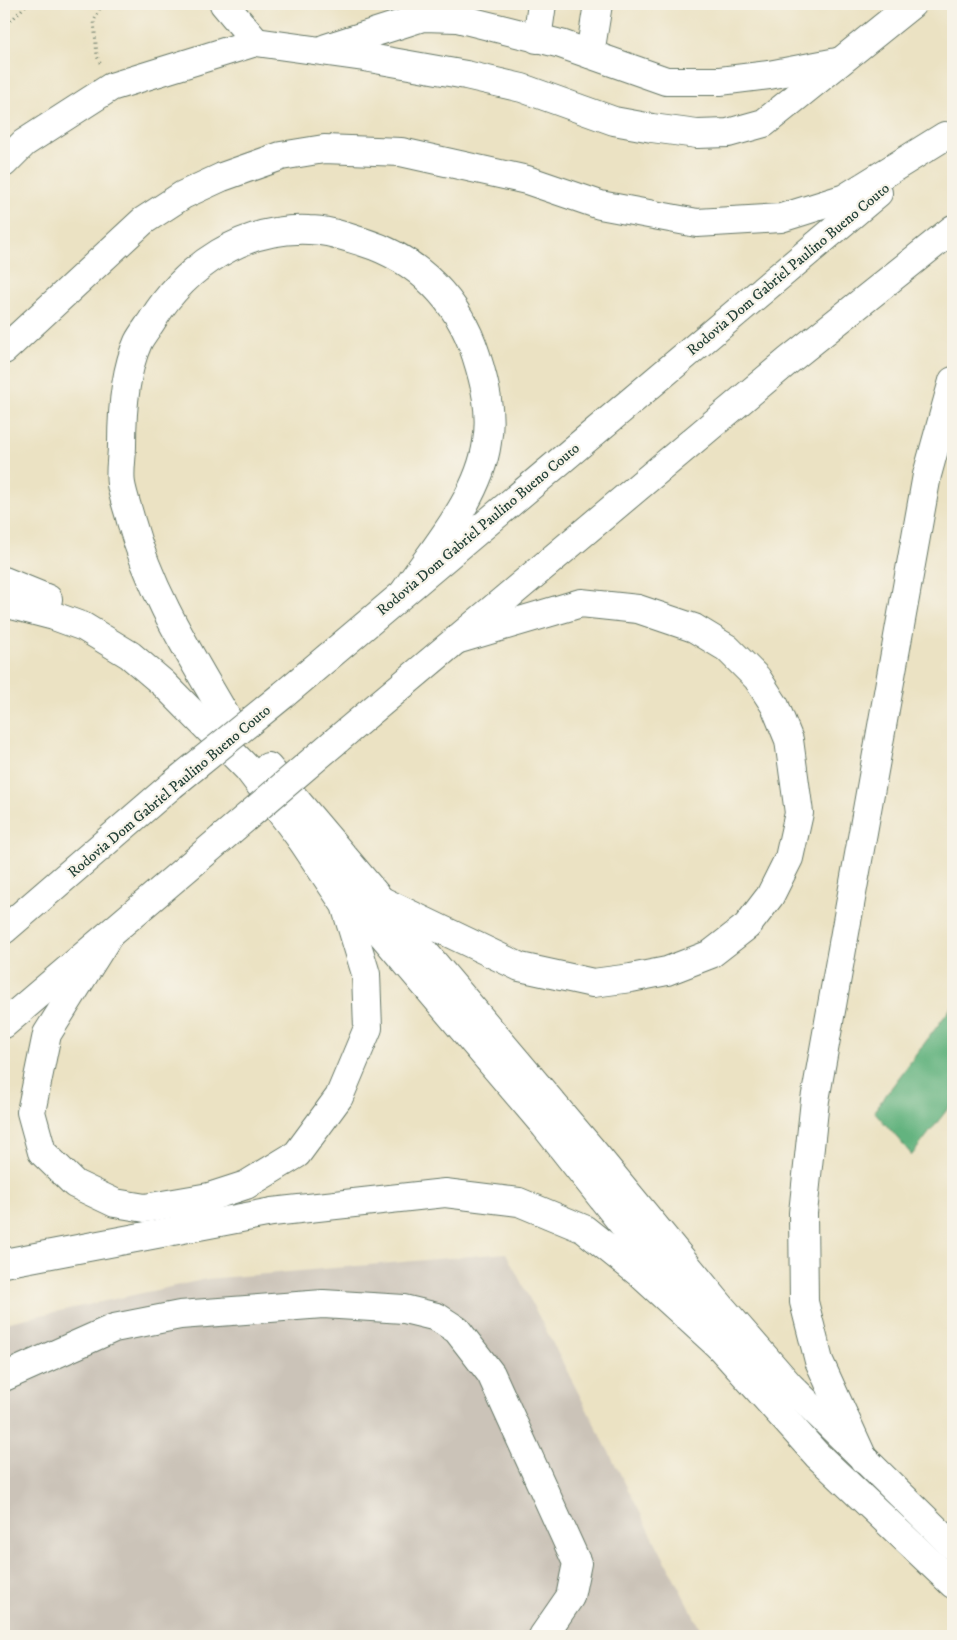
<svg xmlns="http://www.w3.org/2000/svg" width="957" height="1640" viewBox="0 0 957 1640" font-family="'IM FELL DW Pica',serif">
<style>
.industrial{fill:#cbc3b8}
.forest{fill:#63b37f;stroke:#41785a}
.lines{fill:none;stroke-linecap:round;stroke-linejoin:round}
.minor-casing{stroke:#676;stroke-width:30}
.major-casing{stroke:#676;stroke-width:30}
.highway-casing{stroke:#676;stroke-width:30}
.path{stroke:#676;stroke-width:3;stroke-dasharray:1 4;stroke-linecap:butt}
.minor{stroke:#fff;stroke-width:28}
.major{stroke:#fff;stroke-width:28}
.highway{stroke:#fff;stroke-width:28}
.highway-bridge-casing{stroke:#676;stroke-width:30;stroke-linecap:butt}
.highway-bridge{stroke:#fff;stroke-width:28}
.labels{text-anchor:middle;stroke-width:4.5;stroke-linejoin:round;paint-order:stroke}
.street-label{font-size:15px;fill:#1f3d34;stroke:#f7f3e8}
</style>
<rect width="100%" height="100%" fill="#f7f3e8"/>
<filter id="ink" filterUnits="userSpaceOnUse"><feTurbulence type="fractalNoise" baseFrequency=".02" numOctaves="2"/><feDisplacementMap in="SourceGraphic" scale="10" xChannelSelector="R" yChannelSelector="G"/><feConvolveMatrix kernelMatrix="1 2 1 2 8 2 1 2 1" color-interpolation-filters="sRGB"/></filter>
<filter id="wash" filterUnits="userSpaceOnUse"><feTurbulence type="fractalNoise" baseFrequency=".0096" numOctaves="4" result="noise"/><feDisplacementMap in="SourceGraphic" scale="20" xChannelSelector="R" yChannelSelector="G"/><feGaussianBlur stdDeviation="1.12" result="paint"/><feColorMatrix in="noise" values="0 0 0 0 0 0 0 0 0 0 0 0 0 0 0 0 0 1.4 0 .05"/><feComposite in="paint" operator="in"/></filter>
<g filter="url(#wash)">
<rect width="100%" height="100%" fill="#ebe2c3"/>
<polygon class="industrial" points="506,1253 704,1636 4,1636 4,1323 207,1279"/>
<polygon class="forest" points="953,1005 953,1102 912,1155 874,1111"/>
</g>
<g filter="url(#ink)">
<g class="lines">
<defs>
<g id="minor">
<polyline points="224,4 256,42"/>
<polyline points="537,39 542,4"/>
<polyline points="326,48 423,17 457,18 561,44 666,81 720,81 769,75 837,62"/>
<polyline points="590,54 598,4"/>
<polyline points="4,163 24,143 111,87 256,42 364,57 466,75 522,88 614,121 652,128 697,134 728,133 764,123 912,4"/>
<polyline points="4,1377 114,1328 180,1315 323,1304 404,1309 437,1317 457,1330 491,1374 577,1563 570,1597 543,1636"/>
</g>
<g id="major">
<polyline points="4,581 48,599"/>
<polyline points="4,603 54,616 84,627 130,655 164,684 248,769 301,839 545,1126 720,1347 817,1455 953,1584"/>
<polyline points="268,767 592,1150 722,1308 790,1386 953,1546"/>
</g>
<g id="highway">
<polyline points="4,350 143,221 183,195 222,177 281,156 324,149 401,152 527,180 600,205 697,223 781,218 845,198 945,136"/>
<polyline points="283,695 878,193"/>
<path d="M228 720C190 654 152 596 131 521 128 509 123 496 121 484 119 472 122 458 122 445 122 413 125 371 138 342 142 334 149 326 153 319 187 265 244 227 309 230 328 230 346 237 363 242 418 259 459 301 476 355 485 383 492 412 487 442 480 496 435 547 405 591"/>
<polyline points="337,740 788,361 953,229"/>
<polyline points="382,901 520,967 593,983 631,978 667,971 711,954 747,926 770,896 789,858 799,813 789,740 775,706 757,678 727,648 694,628 638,609 581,603 459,639"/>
<polyline points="4,930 172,785"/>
<polyline points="109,935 47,1034 31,1112 42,1152 75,1184 115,1203 145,1208 209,1197 246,1185 297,1154 339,1097 368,1028 366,974 345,905 301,839"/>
<polyline points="4,1024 221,839"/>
<polyline points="4,1263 272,1212 445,1193 519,1202 584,1229 639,1273 720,1347"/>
<polyline points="864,1460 819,1361 804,1302 803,1213 815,1100 927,475 953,381"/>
</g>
</defs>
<use href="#minor" class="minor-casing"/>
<use href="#major" class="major-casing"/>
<use href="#highway" class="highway-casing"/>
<g class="path">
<polyline points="4,28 27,4"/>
<polyline points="100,63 97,56 94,21 102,4"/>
</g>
<use href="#minor" class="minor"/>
<use href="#major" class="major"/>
<use href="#highway" class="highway"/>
<defs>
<g id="highway-bridge">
<polyline points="172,785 283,695"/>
<polyline points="221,839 337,740"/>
</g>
</defs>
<use href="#highway-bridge" class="highway-bridge-casing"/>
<use href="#highway-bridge" class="highway-bridge"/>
</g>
</g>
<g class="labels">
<g class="street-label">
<text transform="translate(788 269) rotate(-40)" y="5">Rodovia Dom Gabriel Paulino Bueno Couto</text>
<text transform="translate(478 529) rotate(-40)" y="5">Rodovia Dom Gabriel Paulino Bueno Couto</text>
<text transform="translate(169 791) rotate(-40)" y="5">Rodovia Dom Gabriel Paulino Bueno Couto</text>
</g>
</g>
<rect width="957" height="1640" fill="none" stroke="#f7f3e8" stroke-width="20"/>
</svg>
